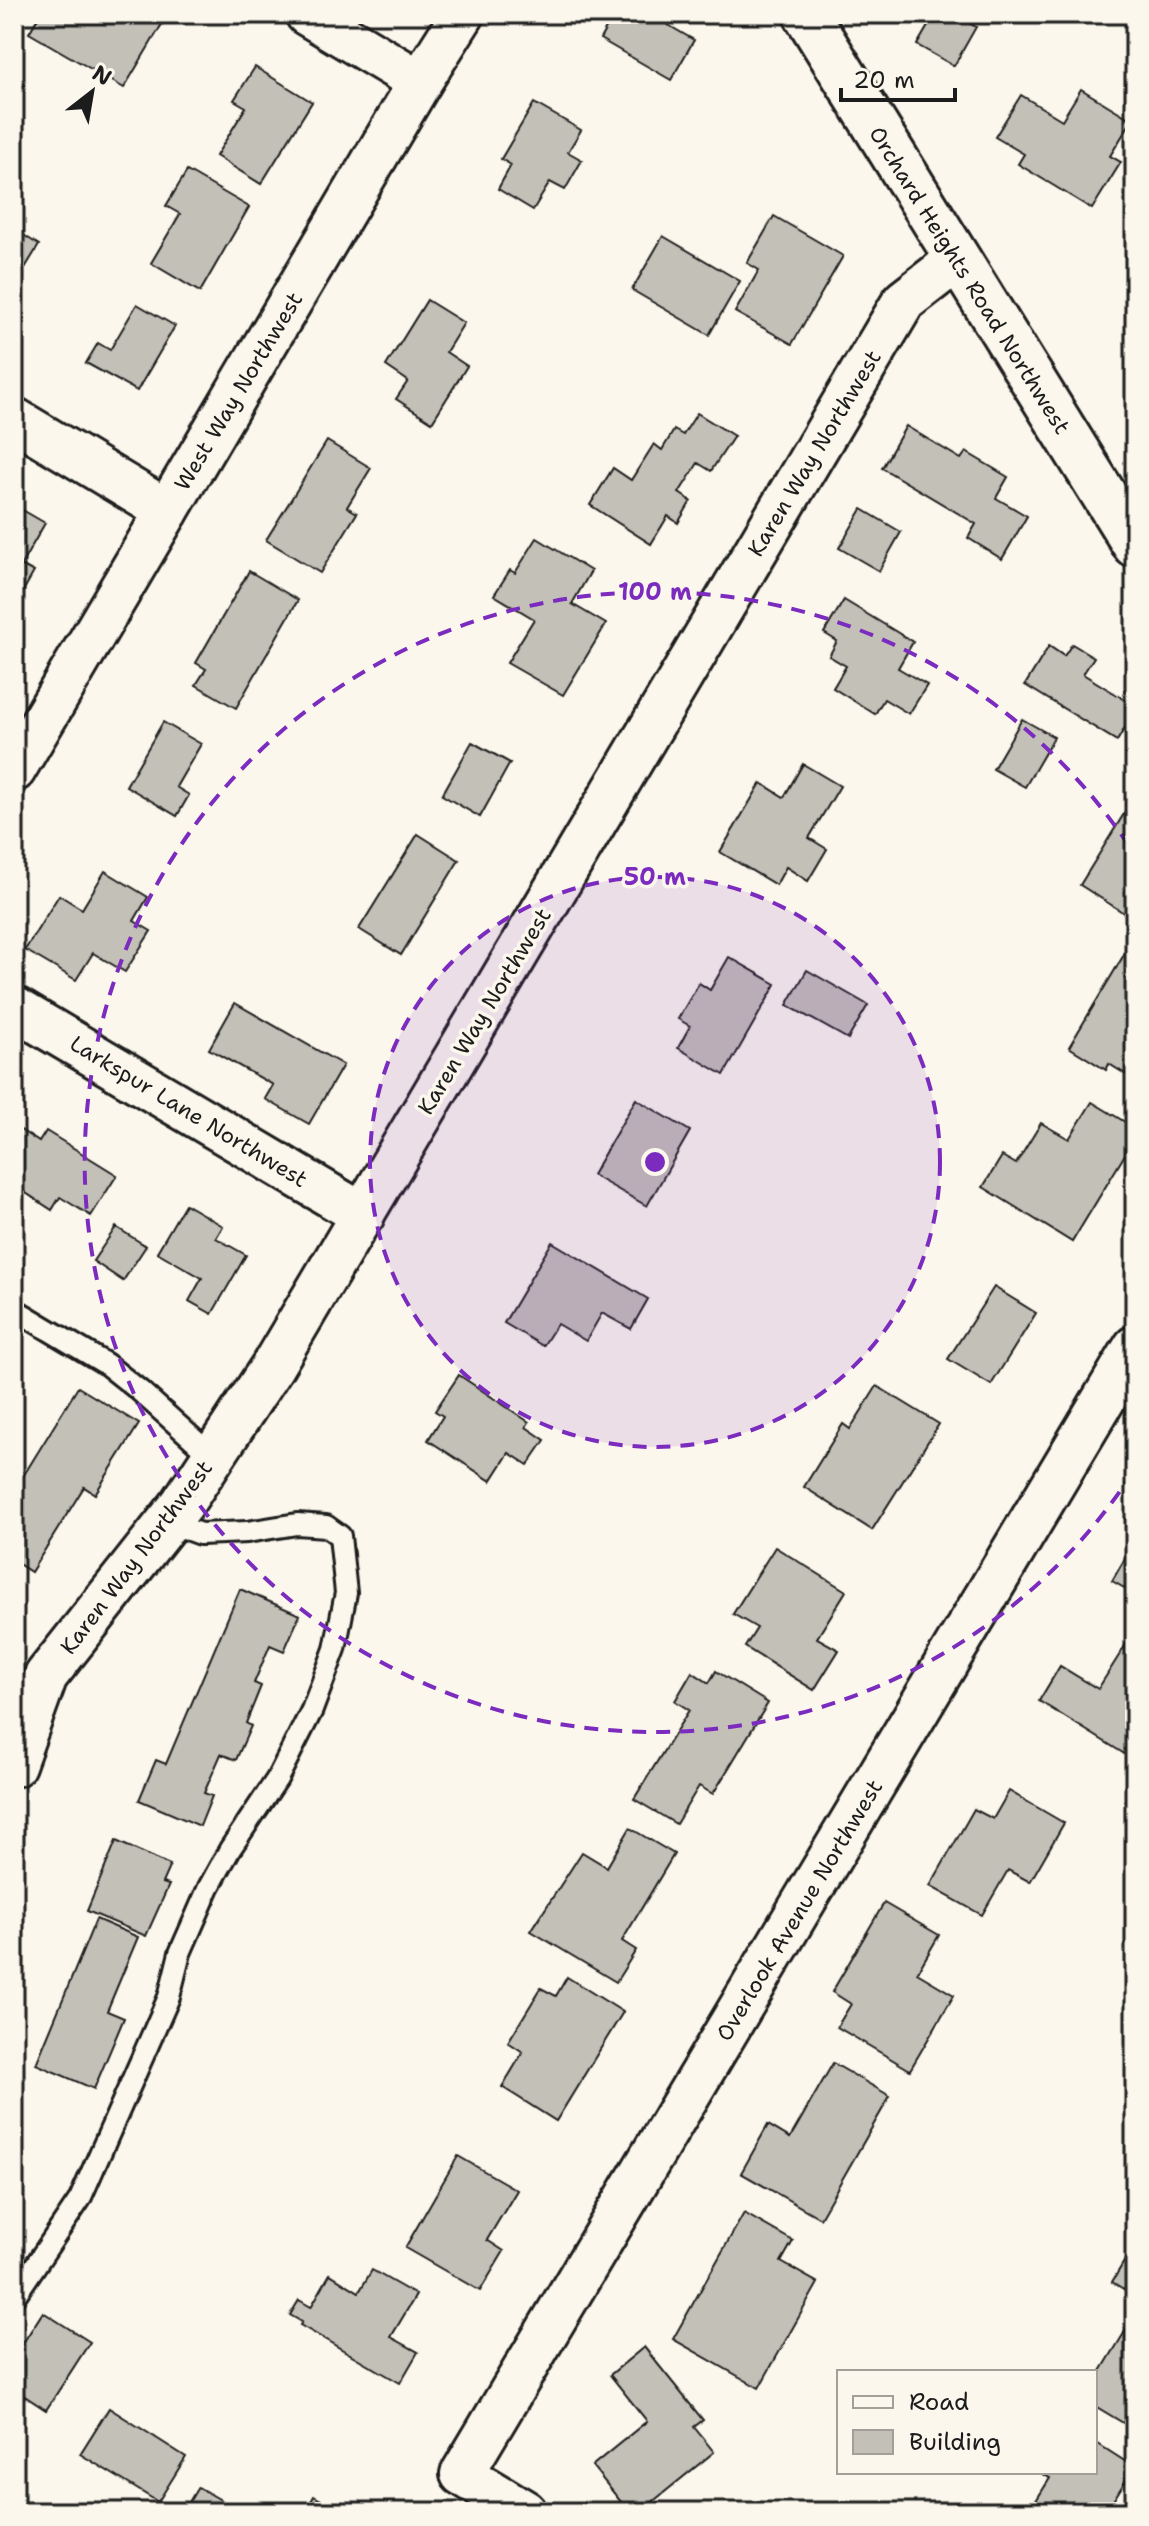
<svg xmlns="http://www.w3.org/2000/svg" width="1149" height="2526" viewBox="0 0 1149 2526" font-family="'Shantell Sans',sans-serif">
<style>
.building{fill:#c3c0b8;stroke:#1c1c1c;stroke-width:2}
.lines{fill:none;stroke-linecap:round;stroke-linejoin:round}
.lane-casing{stroke:#1c1c1c;stroke-width:26}
.street-casing{stroke:#1c1c1c;stroke-width:48}
.secondary-casing{stroke:#1c1c1c;stroke-width:50}
.lane{stroke:#fbf7ec;stroke-width:20}
.street{stroke:#fbf7ec;stroke-width:42}
.secondary{stroke:#fbf7ec;stroke-width:44}
.ring{fill:none;stroke:#7b2cbf;stroke-width:4;stroke-dasharray:14 10}
.labels{text-anchor:middle;stroke-width:7;stroke-linejoin:round;paint-order:stroke}
.street-label{font-size:22px;fill:#1c1c1c;stroke:#fbf7ec}
.centre{fill:#7b2cbf;stroke:#fbf7ec;stroke-width:4}
.ring-label{font-size:24px;text-anchor:middle;font-weight:bold;fill:#7b2cbf;stroke:#fbf7ec;stroke-width:7;stroke-linejoin:round;paint-order:stroke}
</style>
<rect width="100%" height="100%" fill="#fbf7ec"/>
<filter id="ink" filterUnits="userSpaceOnUse"><feTurbulence type="fractalNoise" baseFrequency=".0125" numOctaves="2"/><feDisplacementMap in="SourceGraphic" scale="16" xChannelSelector="R" yChannelSelector="G"/><feConvolveMatrix kernelMatrix="1 2 1 2 8 2 1 2 1" color-interpolation-filters="sRGB"/></filter>
<g filter="url(#ink)">
<g class="building">
<polygon points="40,14 157,14 165,19 124,88 29,33"/>
<polygon points="614,14 649,14 694,40 671,80 600,39"/>
<polygon points="935,14 953,14 976,27 954,66 917,45"/>
<polygon points="255,67 312,102 261,184 216,156 246,107 234,100"/>
<polygon points="1081,89 1132,120 1110,156 1121,162 1092,209 1018,164 1024,154 995,137 1021,95 1062,120"/>
<polygon points="534,103 581,130 568,152 582,160 565,190 550,182 533,210 498,189 511,165 501,159"/>
<polygon points="187,171 249,207 200,292 151,263 180,214 166,206"/>
<polygon points="774,216 843,256 792,344 735,312 759,270 747,263"/>
<polygon points="14,229 39,245 14,286"/>
<polygon points="663,236 740,281 709,335 632,290"/>
<polygon points="427,300 464,323 446,352 467,366 432,422 396,399 408,381 386,366"/>
<polygon points="137,304 175,326 137,391 86,363 98,343 110,350"/>
<polygon points="697,413 734,436 711,471 698,463 679,493 691,501 678,523 668,516 651,544 590,505 613,468 631,480 654,444 662,450 674,430 683,435"/>
<polygon points="906,426 961,459 966,452 1008,477 996,498 1027,516 1002,559 968,538 976,524 882,468"/>
<polygon points="327,441 371,468 347,507 357,513 320,573 266,540"/>
<polygon points="14,505 45,523 21,565 34,572 14,607"/>
<polygon points="862,509 901,532 879,571 839,548"/>
<polygon points="537,538 591,571 572,604 606,624 563,695 507,663 534,619 494,595 510,570 515,573"/>
<polygon points="249,571 298,600 236,708 196,685 206,669 196,663"/>
<polygon points="844,600 913,642 898,668 927,685 909,714 884,699 875,714 833,688 846,666 829,656 837,641 824,633"/>
<polygon points="1072,644 1094,657 1083,674 1135,706 1135,711 1117,741 1025,685 1049,646 1064,656"/>
<polygon points="1022,719 1054,737 1025,787 993,769"/>
<polygon points="163,722 201,744 176,787 189,795 177,816 126,786"/>
<polygon points="472,742 510,763 480,817 442,795"/>
<polygon points="803,764 840,786 809,838 827,849 808,881 786,867 776,885 720,852 761,783 784,797"/>
<polygon points="1135,796 1135,920 1080,885"/>
<polygon points="418,834 459,860 401,955 359,929"/>
<polygon points="105,871 148,897 134,921 151,931 125,972 93,953 76,980 25,950 59,895 82,909"/>
<polygon points="1128,948 1135,953 1135,1080 1109,1064 1106,1070 1069,1047"/>
<polygon points="729,957 776,984 724,1075 678,1048 690,1026 678,1019 699,983 710,990"/>
<polygon points="807,970 868,1005 848,1039 787,1005"/>
<polygon points="235,1003 343,1065 309,1124 265,1099 273,1085 209,1049"/>
<polygon points="636,1099 690,1131 647,1206 592,1175"/>
<polygon points="1092,1102 1135,1128 1135,1138 1072,1242 983,1187 1002,1156 1016,1164 1041,1123 1069,1139"/>
<polygon points="16,1127 39,1142 46,1131 117,1175 91,1216 60,1197 52,1210 21,1190 14,1201"/>
<polygon points="185,1204 223,1226 216,1238 246,1255 212,1314 189,1301 202,1278 157,1252"/>
<polygon points="116,1227 146,1246 123,1281 93,1261"/>
<polygon points="552,1242 648,1299 631,1329 602,1313 586,1341 557,1324 543,1346 504,1323"/>
<polygon points="994,1287 1036,1313 991,1385 948,1359"/>
<polygon points="459,1375 529,1422 526,1427 545,1440 528,1465 509,1453 491,1481 428,1440 443,1416 435,1411"/>
<polygon points="877,1386 939,1424 872,1530 804,1487 843,1424 850,1429"/>
<polygon points="78,1387 139,1424 95,1494 84,1487 31,1572 14,1561 14,1491"/>
<polygon points="1135,1541 1135,1594 1112,1581"/>
<polygon points="775,1547 846,1591 817,1638 839,1650 814,1690 745,1647 757,1628 733,1614"/>
<polygon points="240,1589 300,1615 284,1651 270,1645 254,1683 261,1686 246,1723 251,1726 236,1760 221,1754 204,1793 212,1796 200,1826 139,1800 156,1760 166,1764"/>
<polygon points="1130,1638 1135,1641 1135,1778 1124,1771 1131,1758 1039,1701 1060,1666 1098,1689"/>
<polygon points="716,1671 768,1703 713,1794 699,1786 676,1824 634,1799 689,1710 675,1701 692,1672 709,1683"/>
<polygon points="1009,1791 1064,1823 1030,1882 1008,1870 982,1915 930,1886 974,1809 993,1819"/>
<polygon points="630,1828 674,1854 622,1941 636,1950 616,1982 531,1931 582,1852 607,1867"/>
<polygon points="116,1841 170,1865 162,1883 169,1885 146,1936 87,1911"/>
<polygon points="884,1903 939,1935 917,1973 954,1995 910,2070 837,2027 851,2004 832,1992"/>
<polygon points="96,1919 138,1937 107,2011 124,2018 94,2089 36,2064"/>
<polygon points="567,1977 623,2012 556,2121 502,2087 523,2052 508,2042 541,1988 556,1996"/>
<polygon points="833,2063 890,2096 820,2218 741,2173 768,2125 790,2138"/>
<polygon points="458,2156 517,2190 487,2240 504,2251 480,2291 405,2248"/>
<polygon points="744,2213 793,2241 781,2262 818,2283 759,2388 673,2339"/>
<polygon points="1134,2245 1135,2245 1135,2296 1112,2282"/>
<polygon points="372,2270 416,2295 391,2337 418,2352 400,2383 300,2325 302,2322 290,2315 299,2300 311,2307 330,2274 359,2292"/>
<polygon points="43,2312 90,2342 46,2410 14,2389 14,2357"/>
<polygon points="1135,2315 1135,2430 1095,2406 1095,2381"/>
<polygon points="644,2347 703,2420 694,2427 714,2452 640,2512 629,2512 592,2466 647,2421 610,2375"/>
<polygon points="109,2408 186,2457 158,2502 80,2454"/>
<polygon points="1095,2442 1134,2467 1106,2512 1029,2512 1050,2478 1039,2472 1095,2472"/>
<polygon points="198,2487 242,2512 183,2512"/>
<polygon points="314,2496 342,2512 305,2512"/>
</g>
<g class="lines">
<defs>
<g id="lane">
<polyline points="14,1309 106,1364 140,1391 213,1457"/>
<polyline points="14,2297 80,2199 169,1997 180,1953 209,1887 230,1849 277,1779 312,1710 335,1649 346,1593 340,1536 326,1526 297,1524 247,1532 200,1534 167,1522"/>
</g>
<g id="street">
<polyline points="307,14 420,82"/>
<polyline points="14,419 167,511"/>
<polyline points="14,770 420,82 463,14"/>
<polyline points="14,1008 363,1215"/>
<polyline points="14,1765 46,1676 182,1504 272,1367 904,301 957,260"/>
<polyline points="525,2512 462,2474 1135,1347"/>
</g>
<polyline id="secondary" points="806,14 1135,545"/>
</defs>
<use href="#lane" class="lane-casing"/>
<use href="#street" class="street-casing"/>
<use href="#secondary" class="secondary-casing"/>
<use href="#lane" class="lane"/>
<use href="#street" class="street"/>
<use href="#secondary" class="secondary"/>
</g>
</g>
<circle cx="655" cy="1162" r="285" fill="#7b2cbf" fill-opacity=".12"/>
<g class="ring">
<circle cx="655" cy="1162" r="285"/>
<path d="M1133 1472A570 570 0 1 1 1133 852"/>
</g>
<g class="labels">
<g class="street-label">
<text transform="translate(970 280) rotate(58)" y="8">Orchard Heights Road Northwest</text>
<text transform="translate(238 391) rotate(-59)" y="8">West Way Northwest</text>
<text transform="translate(814 453) rotate(-59)" y="8">Karen Way Northwest</text>
<text transform="translate(484 1011) rotate(-59)" y="8">Karen Way Northwest</text>
<text transform="translate(189 1111) rotate(31)" y="8">Larkspur Lane Northwest</text>
<text transform="translate(136 1557) rotate(-53)" y="8">Karen Way Northwest</text>
<text transform="translate(799 1910) rotate(-59)" y="8">Overlook Avenue Northwest</text>
</g>
</g>
<circle cx="655" cy="1162" r="12" class="centre"/>
<g class="ring-label">
<text x="655" y="600">100 m</text>
<text x="655" y="885">50 m</text>
</g>
<rect width="1149" height="2526" fill="none" stroke="#fbf7ec" stroke-width="48"/>
<rect x="24" y="24" width="1101" height="2478" fill="none" stroke="#1c1c1c" stroke-width="3" filter="url(#ink)"/>
<rect x="837" y="2370" width="260" height="104" fill="#fbf7ec" stroke="#a29f99" stroke-width="2"/>
<rect x="853" y="2396" width="40" height="12" fill="#fbf7ec" stroke="#a29f99" stroke-width="2"/>
<text x="909" y="2410" font-size="24" fill="#1c1c1c">Road</text>
<rect x="853" y="2430" width="40" height="24" fill="#c3c0b8" stroke="#a29f99" stroke-width="2"/>
<text x="909" y="2450" font-size="24" fill="#1c1c1c">Building</text>
<g transform="translate(92 92) rotate(31)" stroke="#fbf7ec" stroke-width="6" paint-order="stroke">
<path d="M0-6L14 30L0 20L-14 30Z" fill="#1c1c1c"/>
<text y="-12" font-size="22" font-weight="bold" text-anchor="middle" fill="#1c1c1c">N</text>
</g>
<path d="M841 88v12h114v-12" fill="none" stroke="#1c1c1c" stroke-width="4"/>
<text x="853" y="88" font-size="24" fill="#1c1c1c" stroke="#fbf7ec" stroke-width="6" paint-order="stroke">20 m</text>
</svg>
